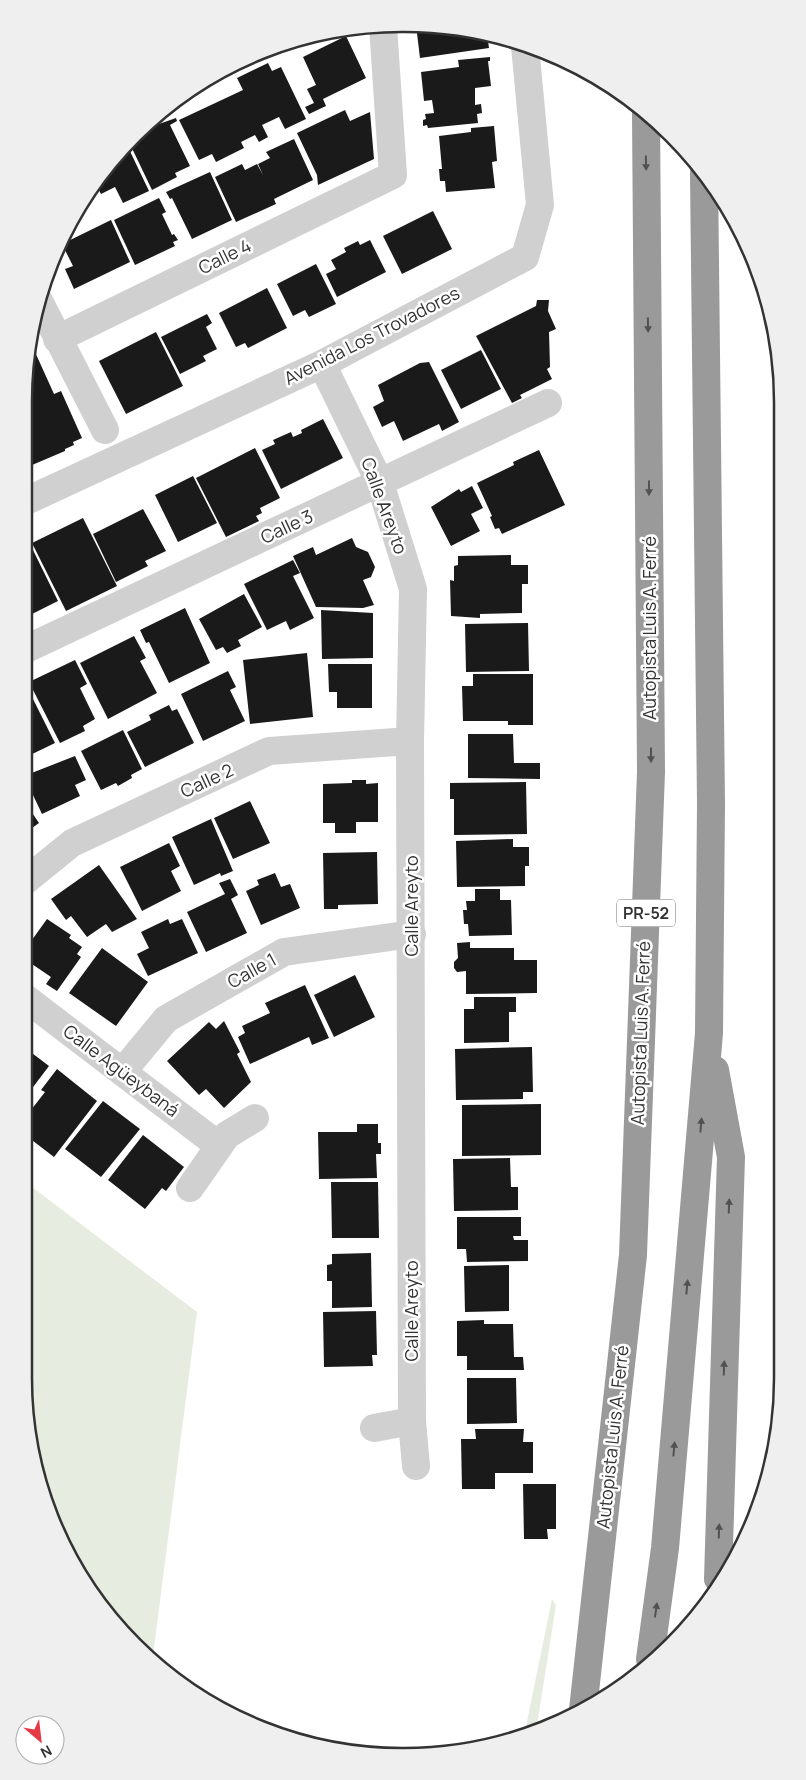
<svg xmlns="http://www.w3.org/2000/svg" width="806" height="1780" viewBox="0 0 806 1780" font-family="Manrope,sans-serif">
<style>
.green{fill:#e6ecdf}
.building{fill:#1a1a1a}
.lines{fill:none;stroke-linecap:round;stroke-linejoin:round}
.minor{stroke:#d0d0d0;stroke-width:28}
.highway{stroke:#9a9a9a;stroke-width:28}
.oneway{fill:#525252}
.labels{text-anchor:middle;stroke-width:5;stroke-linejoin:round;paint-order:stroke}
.shield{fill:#fff;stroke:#707070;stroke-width:1}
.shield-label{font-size:16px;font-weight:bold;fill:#333}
.street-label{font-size:18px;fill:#333;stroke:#fff}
.rim{fill:none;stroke:#333;stroke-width:2.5}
</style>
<rect width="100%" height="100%" fill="#fff"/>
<g class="green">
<polygon points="24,1181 197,1312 153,1656 118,1627 74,1566 44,1499 24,1377"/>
<polygon points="552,1599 556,1605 536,1731 524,1736"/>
</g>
<g class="building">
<polygon points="416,25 477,31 487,34 489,48 420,58"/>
<polygon points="346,36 366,78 323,99 326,106 309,114 305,107 314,103 307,89 316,85 303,57"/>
<polygon points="490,57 490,61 488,61 491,86 475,88 475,105 481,104 482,113 477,114 478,123 428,128 427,125 423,126 423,120 426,119 425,114 434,113 432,100 424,101 421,72 459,67 458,60"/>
<polygon points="268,63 272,71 281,67 306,119 285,129 279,117 262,125 268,137 259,142 255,135 241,142 244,148 216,162 212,154 199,160 179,120 243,90 237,78"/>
<polygon points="345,110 350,121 370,112 374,159 318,185 317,175 297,133"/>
<polygon points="176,118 177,121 170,125 190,166 175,173 177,177 152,190 129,142 139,131"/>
<polygon points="494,126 497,161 492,162 495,188 446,192 445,181 440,181 439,169 442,169 439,136 471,132 471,128"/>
<polygon points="294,139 313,180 274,199 276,204 236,222 215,177 242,164 245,170 257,164 263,175 258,164 270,158 266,152"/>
<polygon points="127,145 149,191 123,203 115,187 101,194 95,183"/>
<polygon points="210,172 232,220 192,239 172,198 170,199 166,192"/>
<polygon points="159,198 166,212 162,214 172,235 174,234 178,240 173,242 175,246 135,265 114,220"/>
<polygon points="433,211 452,249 402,274 383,236"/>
<polygon points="111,220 130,262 74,289 65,269 73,266 62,244"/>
<polygon points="370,240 386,272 337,297 326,274 336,269 331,260 346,252 344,248 358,241 360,245"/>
<polygon points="316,264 336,304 309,317 305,310 293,316 277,284"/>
<polygon points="267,288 287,328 248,348 245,343 236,347 219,313"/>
<polygon points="537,300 549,300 548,311 556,329 549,332 550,367 547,369 552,379 520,395 522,398 512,403 476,336 536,306"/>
<polygon points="207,314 212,323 206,327 217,349 203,356 206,361 180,374 161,337"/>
<polygon points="156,332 183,386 126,414 99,361"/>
<polygon points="30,341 54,394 61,391 82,438 73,442 74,445 65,449 65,451 25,468 24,470 24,403"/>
<polygon points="481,350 501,389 461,409 441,370"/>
<polygon points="429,362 459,422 442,431 439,424 403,441 394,421 382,427 373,407 384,401 378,385 420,363"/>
<polygon points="323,419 343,458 281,489 262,450 275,444 273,440 291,432 293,437 302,433 301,430"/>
<polygon points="255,448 280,498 260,508 262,513 256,516 259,521 226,537 196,478"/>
<polygon points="539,450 565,505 502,534 499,528 495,529 490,517 492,516 477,483 514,465 513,462"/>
<polygon points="193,476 217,523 178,542 155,495"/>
<polygon points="472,486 483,508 471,514 480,531 451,546 431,507 459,489 461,492"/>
<polygon points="143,509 166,551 145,561 148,566 116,582 93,534"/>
<polygon points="83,518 117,586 66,611 32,543"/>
<polygon points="352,538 356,547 368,552 375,567 371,577 363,580 374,605 363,608 316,607 293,556 313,547 316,555"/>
<polygon points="32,548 58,601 24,618 24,552"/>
<polygon points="511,555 511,565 528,565 528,584 522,584 522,613 480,614 480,618 451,616 450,580 454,581 454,566 458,565 458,556"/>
<polygon points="293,560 300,573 293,576 314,618 290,630 286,621 267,630 244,584"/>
<polygon points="244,594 262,627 238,640 241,646 227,653 223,647 216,650 199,619"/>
<polygon points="185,608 210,663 169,683 149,642 146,643 140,630"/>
<polygon points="321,610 373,613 373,658 322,659"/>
<polygon points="528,623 529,671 466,672 465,624"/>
<polygon points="134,636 146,658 140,661 157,693 108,719 80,663"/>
<polygon points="307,653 313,717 250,724 243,660"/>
<polygon points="75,660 87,684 80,688 95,719 83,726 85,731 60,743 29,682"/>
<polygon points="328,664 372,664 372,708 337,708 337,692 329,692"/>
<polygon points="228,671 236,687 230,690 245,721 203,741 181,694"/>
<polygon points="473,674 533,674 533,725 508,725 508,721 463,721 462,686 473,686"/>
<polygon points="24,683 25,683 55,743 24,758"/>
<polygon points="169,705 172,711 177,709 194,743 145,767 127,732 151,720 149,715"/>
<polygon points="123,730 142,769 131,775 132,778 118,786 116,783 101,790 81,751"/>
<polygon points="468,734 513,734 514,763 540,763 540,779 468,778"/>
<polygon points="75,756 86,780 75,785 80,796 42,814 24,776"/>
<polygon points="352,780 366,780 366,784 378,783 378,822 356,822 356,833 335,833 335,823 323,823 323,784 352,783"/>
<polygon points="526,782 527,834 454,835 454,799 450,799 450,783"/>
<polygon points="24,801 39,823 25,833 28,837 24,840"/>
<polygon points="250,801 270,843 233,859 214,818"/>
<polygon points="211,819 233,871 221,876 220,873 194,885 172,837"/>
<polygon points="513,839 513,847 529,847 529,866 525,866 525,886 457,887 456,841"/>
<polygon points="169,843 180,866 171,871 181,891 142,911 120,867"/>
<polygon points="377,852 378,904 338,905 338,909 324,909 323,853"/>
<polygon points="99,865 137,919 112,932 106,924 87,937 71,916 66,920 51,899"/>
<polygon points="275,873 281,887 290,884 300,908 261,925 246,891 259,885 257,880"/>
<polygon points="230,879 238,895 231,899 247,933 206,952 187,912 225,894 219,883"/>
<polygon points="475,889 500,889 500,900 511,900 512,935 469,936 468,924 464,924 463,910 467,910 466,901 475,901"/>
<polygon points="47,919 71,935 69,938 82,947 77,954 81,957 57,991 46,984 51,977 26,960 24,963 24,951"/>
<polygon points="168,919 170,924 182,919 198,953 148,976 137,954 149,948 141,932"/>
<polygon points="470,942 470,948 514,948 514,960 537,960 537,993 466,994 466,971 457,972 454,968 454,962 458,958 457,943"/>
<polygon points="102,948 148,982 116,1026 69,993"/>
<polygon points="355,975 375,1017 334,1037 314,995"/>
<polygon points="305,985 329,1038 312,1045 309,1037 250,1064 238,1037 245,1033 242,1026 270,1013 265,1003"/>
<polygon points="474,997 516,997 516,1012 509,1012 509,1042 464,1043 464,1009 474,1009"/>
<polygon points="224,1021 240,1052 237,1054 251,1082 224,1108 206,1089 199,1095 167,1061 209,1022 216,1029"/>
<polygon points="24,1047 49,1066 24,1099"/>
<polygon points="532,1047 533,1092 523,1092 523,1099 456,1100 455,1049"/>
<polygon points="57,1069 97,1101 54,1157 24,1134 24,1119 45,1092 41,1090"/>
<polygon points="103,1101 140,1129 101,1177 65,1149"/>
<polygon points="541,1104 541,1155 462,1156 462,1105"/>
<polygon points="357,1124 378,1124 378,1143 381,1143 381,1154 376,1154 377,1178 319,1179 318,1132 357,1132"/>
<polygon points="143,1135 184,1167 166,1191 162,1188 145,1209 108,1180"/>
<polygon points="510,1158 511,1187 518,1187 518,1210 454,1211 453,1159"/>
<polygon points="331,1182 378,1182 379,1238 332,1238"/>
<polygon points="457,1217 521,1217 521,1236 513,1236 514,1240 528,1240 528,1261 467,1262 466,1249 457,1249"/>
<polygon points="371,1253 372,1307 332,1308 332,1281 327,1281 327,1265 332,1264 332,1254"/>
<polygon points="509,1265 509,1311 465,1312 464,1266"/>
<polygon points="376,1311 377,1355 372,1355 373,1366 324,1367 323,1312"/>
<polygon points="484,1320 484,1324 513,1324 514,1357 523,1357 524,1370 467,1370 467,1356 457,1356 457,1321"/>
<polygon points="467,1378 516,1378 517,1423 467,1424"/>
<polygon points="475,1429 524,1429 523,1442 533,1442 533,1473 495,1473 495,1489 462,1489 461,1439 476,1439"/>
<polygon points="523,1484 556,1484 556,1529 547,1529 548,1539 524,1539"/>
</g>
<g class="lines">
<g class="minor">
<polyline points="39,301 105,430"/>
<polyline points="57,339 393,175 383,26"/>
<polyline points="322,364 380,483 413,589 410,741 412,1421 416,1466"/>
<polyline points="24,502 322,364 525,257 540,205 525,46"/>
<polyline points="24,650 548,403"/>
<polyline points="24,882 72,843 269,751 410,741"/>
<polyline points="24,997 218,1145"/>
<polyline points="123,1071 166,1019 284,952 412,934"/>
<polyline points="190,1188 227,1135 255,1118"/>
<polyline points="374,1428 412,1421"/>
</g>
<g class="highway">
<polyline points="715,1070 731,1157 718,1579"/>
<polyline points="650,1659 665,1548 709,1033 711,803 704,173"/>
<polyline points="583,1710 633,1255 651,772 646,114"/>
</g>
</g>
<defs><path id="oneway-solid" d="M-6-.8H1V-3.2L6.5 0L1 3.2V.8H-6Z" transform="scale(1.25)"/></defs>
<g class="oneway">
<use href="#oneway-solid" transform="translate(646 163) rotate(89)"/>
<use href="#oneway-solid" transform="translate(648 325) rotate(89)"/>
<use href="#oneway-solid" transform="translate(649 488) rotate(90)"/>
<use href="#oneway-solid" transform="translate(651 755) rotate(90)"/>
<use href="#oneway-solid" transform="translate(701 1125) rotate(-85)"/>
<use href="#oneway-solid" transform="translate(729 1206) rotate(-88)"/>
<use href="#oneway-solid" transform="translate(687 1287) rotate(-85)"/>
<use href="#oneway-solid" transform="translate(724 1368) rotate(-88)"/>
<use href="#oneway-solid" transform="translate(674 1449) rotate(-85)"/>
<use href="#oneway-solid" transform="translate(719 1531) rotate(-88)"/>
<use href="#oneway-solid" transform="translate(656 1610) rotate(-82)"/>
</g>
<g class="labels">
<rect class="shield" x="617" y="899.5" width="58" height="27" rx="4"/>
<g class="shield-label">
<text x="646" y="919">PR-52</text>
</g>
<g class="street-label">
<text transform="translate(225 257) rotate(-26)" y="6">Calle 4</text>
<text transform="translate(372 336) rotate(-27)" y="6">Avenida Los Trovadores</text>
<text transform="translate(384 506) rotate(70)" y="6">Calle Areyto</text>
<text transform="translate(287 527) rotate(-25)" y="6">Calle 3</text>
<text transform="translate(650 628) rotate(-90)" y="6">Autopista Luis A. Ferré</text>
<text transform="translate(207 781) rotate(-25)" y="6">Calle 2</text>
<text transform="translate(412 906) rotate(-90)" y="6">Calle Areyto</text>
<text transform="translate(252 971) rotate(-29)" y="6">Calle 1</text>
<text transform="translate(641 1033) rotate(-88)" y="6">Autopista Luis A. Ferré</text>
<text transform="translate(121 1071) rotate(37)" y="6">Calle Agüeybaná</text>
<text transform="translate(412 1311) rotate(-90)" y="6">Calle Areyto</text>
<text transform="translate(613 1437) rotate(-84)" y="6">Autopista Luis A. Ferré</text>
</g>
</g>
<path d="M0 0H806V1780H0ZM402 32H404A370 370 0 0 1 774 402V1378A370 370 0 0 1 404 1748H402A370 370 0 0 1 32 1378V402A370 370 0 0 1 402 32Z" fill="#efefef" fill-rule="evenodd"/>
<path class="rim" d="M402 32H404A370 370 0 0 1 774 402V1378A370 370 0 0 1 404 1748H402A370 370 0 0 1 32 1378V402A370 370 0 0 1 402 32Z"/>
<g transform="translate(40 1740) rotate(152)"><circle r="24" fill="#ffffff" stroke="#adadad"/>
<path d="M0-4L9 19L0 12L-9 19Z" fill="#e63946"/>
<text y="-8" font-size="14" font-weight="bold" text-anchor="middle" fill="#333333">N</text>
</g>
</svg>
